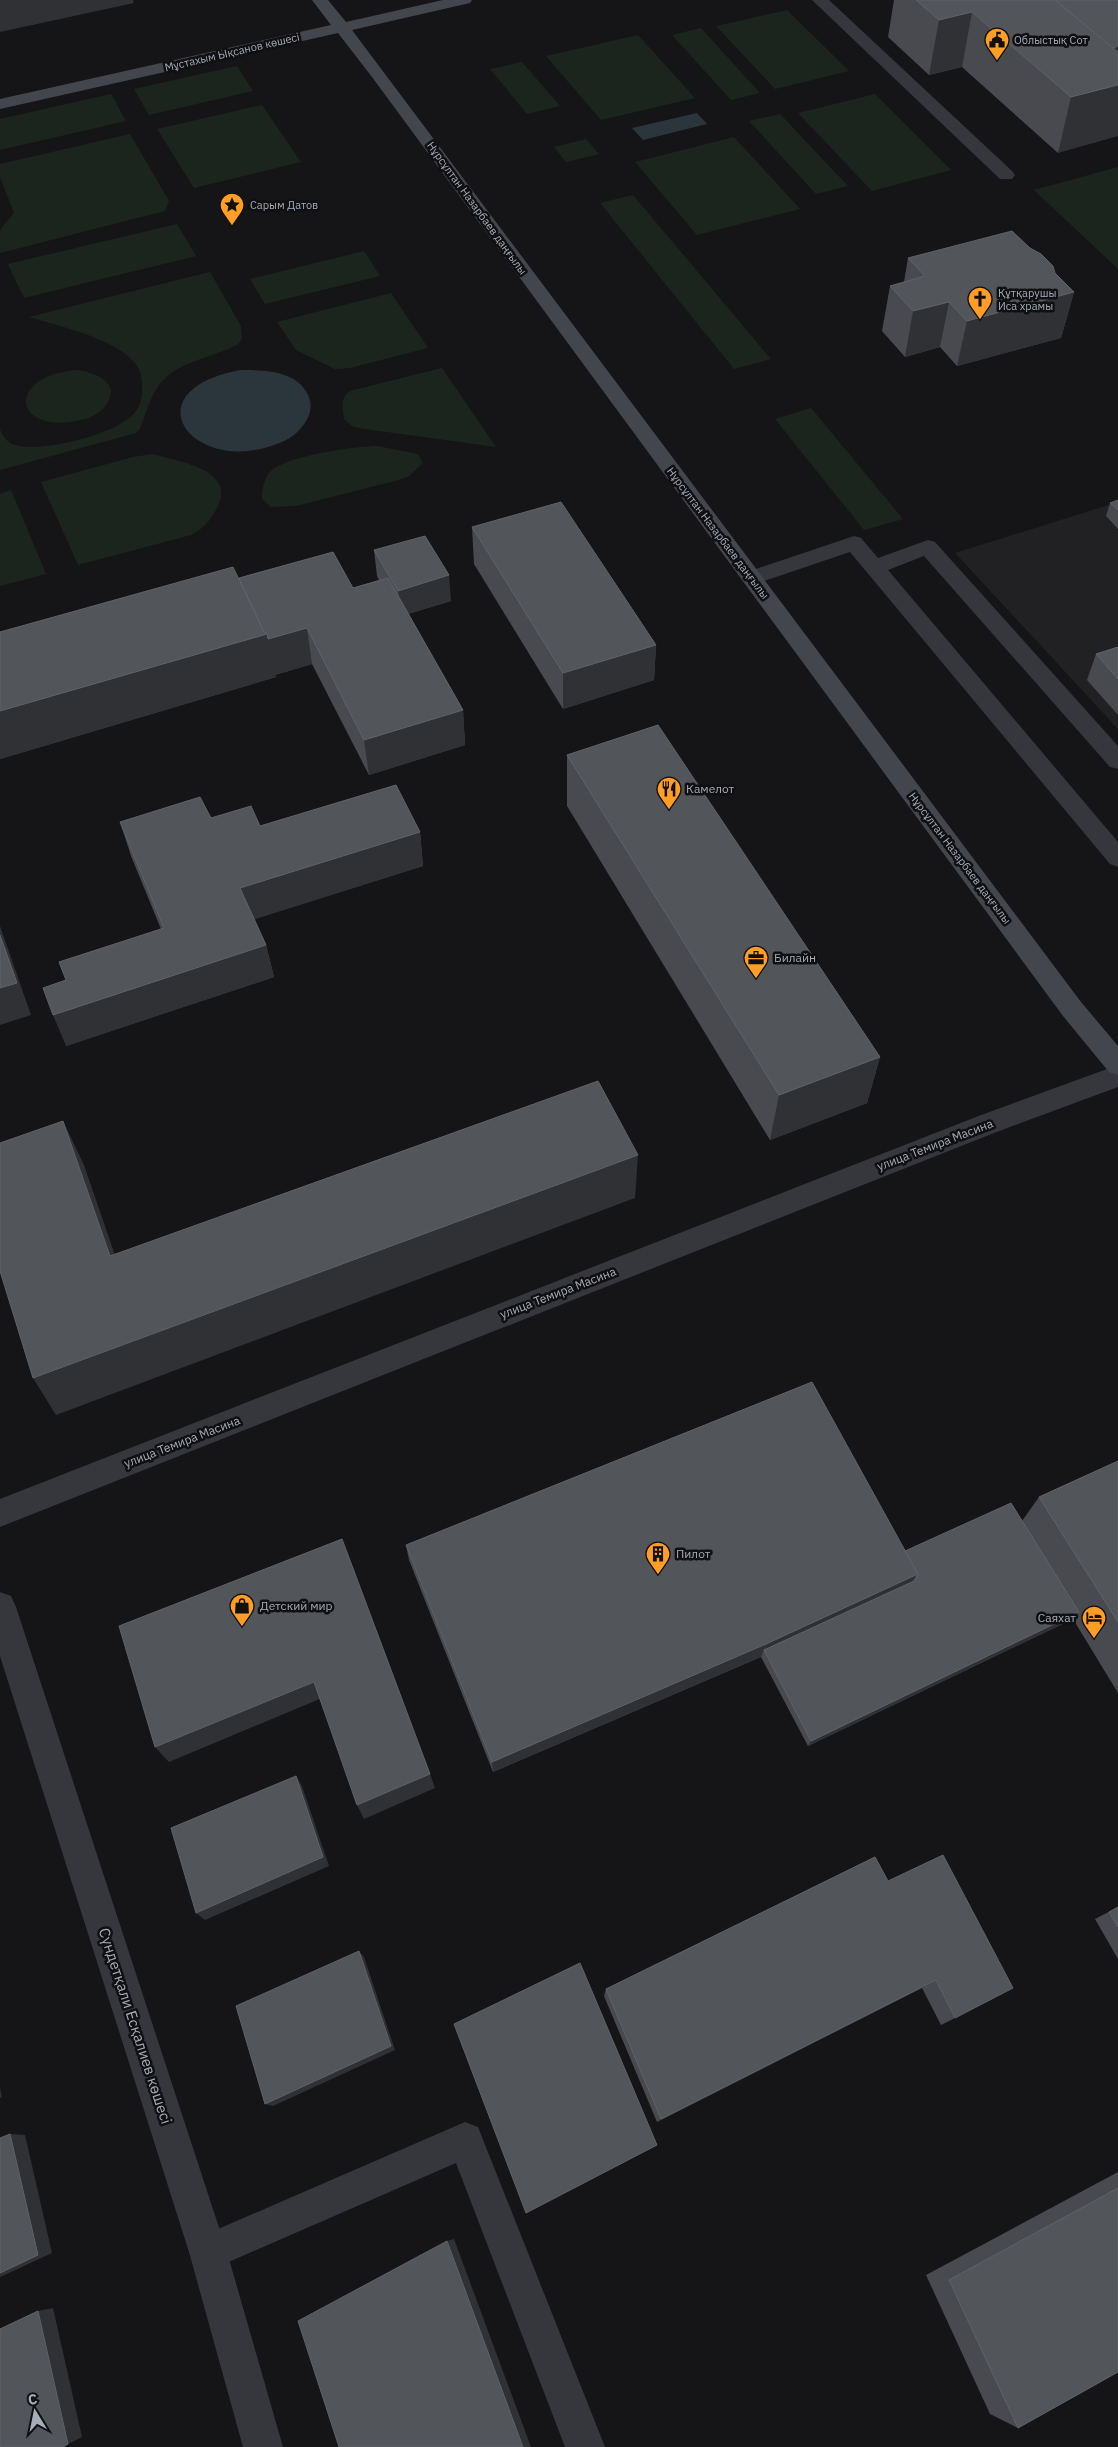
<svg xmlns="http://www.w3.org/2000/svg" width="1118" height="2447" viewBox="0 0 1118 2447" font-family="'IBM Plex Sans',sans-serif">
<style>
.built{fill:#212124}
.green{fill:#1c251d}
.water{fill:#2a363c}
.lines{fill:none;stroke-linecap:round;stroke-linejoin:round}
.lane{fill:#35373c;fill-rule:evenodd}
.street{fill:#35373c;fill-rule:evenodd}
.secondary{fill:#43474d;fill-rule:evenodd}
.wall{fill:#484a4f}
.shaded-wall{fill:#2f3134}
.building{fill:#52555a;stroke:#5f6369}
.labels{text-anchor:middle;stroke-width:5;stroke-linejoin:round;paint-order:stroke}
.far-poi-label{font-size:11px;fill:#a5adb9;stroke:#101012;text-anchor:start}
.far-street-label{font-size:11px;fill:#a5adb9;stroke:#101012}
.poi-label{font-size:12px;fill:#a5adb9;stroke:#101012;text-anchor:start}
.street-label{font-size:12px;fill:#a5adb9;stroke:#101012}
.near-street-label{font-size:15px;fill:#a5adb9;stroke:#101012}
</style>
<rect width="100%" height="100%" fill="#151517"/>
<polygon class="built" points="1118,502 1118,729 955,553"/>
<g class="green">
<polygon points="787,10 849,71 775,89 716,26"/>
<polygon points="701,28 760,93 731,100 672,35"/>
<polygon points="638,35 695,98 601,120 546,56"/>
<polygon points="522,62 560,106 527,114 490,69"/>
<polygon points="237,66 253,91 149,115 134,89"/>
<polygon points="111,94 126,121 0,150 0,119"/>
<polygon points="875,94 951,170 872,191 798,113"/>
<polygon points="262,105 301,162 194,188 157,129"/>
<polygon points="780,114 848,186 816,194 749,121"/>
<polygon points="130,134 169,201 165,211 0,253 0,230 14,213 0,177 0,164"/>
<polygon points="734,137 800,209 697,235 635,162"/>
<polygon points="586,139 599,154 566,162 554,147"/>
<polygon points="1118,167 1118,269 1034,190"/>
<polygon points="633,195 771,359 734,369 600,203"/>
<polygon points="177,224 196,256 24,298 8,264"/>
<polygon points="364,251 380,276 265,304 250,279"/>
<path d="M210 272 241 326 242 339 238 344C228 350 217 353 206 357 159 373 156 384 140 429L136 433 0 470V429C2 436 8 443 15 445 41 453 121 434 136 411 141 404 142 397 142 389 143 375 139 365 128 356 104 336 59 326 29 317Z"/>
<polygon points="391,293 428,348 350,368 335,369 296,350 277,322"/>
<path d="M442 368 496 447 358 428 352 426 344 419C343 408 340 397 350 391Z"/>
<path d="M78 370C96 373 122 383 106 405 100 414 88 419 77 421 10 433 8 374 78 370Z"/>
<polygon points="811,408 903,519 864,530 775,419"/>
<path d="M378 446 417 454 421 458 422 464 409 476 398 480 296 506 271 507 262 499C261 491 265 479 269 473 282 456 357 446 378 446Z"/>
<path d="M153 454C179 462 237 469 217 508 210 521 204 528 191 535L78 565 41 482 133 457Z"/>
<polygon points="11,490 46,574 0,586 0,494"/>
</g>
<g class="water">
<polygon points="697,113 707,124 643,140 632,128"/>
<path d="M240 370C262 370 297 370 308 395 314 408 309 419 300 429 293 438 281 443 271 446 190 473 131 391 240 370Z"/>
</g>
<g class="lines">
<g class="lane">
<polygon points="812,0 829,0 1012,171 1015,175 1012,179 1000,179"/>
<polygon points="854,536 861,538 878,558 928,540 935,542 1118,746 1118,769 1110,767 924,556 888,570 1118,842 1118,867 1110,864 850,552 752,585 744,583 741,578 744,573"/>
<polygon points="465,2122 478,2127 605,2447 565,2447 456,2163 208,2271 195,2265 189,2252 195,2239"/>
</g>
<g class="street">
<polygon points="1118,1065 1118,1087 994,1133 0,1527 0,1499 976,1117"/>
<polygon points="0,1592 11,1596 16,1607 227,2252 283,2447 243,2447 189,2252 0,1656"/>
</g>
<polygon class="secondary" points="312,0 328,0 346,22 443,0 472,0 470,3 352,30 1081,1002 1118,1046 1118,1075 1109,1072 1063,1016 372,77 338,33 0,109 0,99 331,25"/>
</g>
<g class="wall">
<polygon points="894,0 1118,0 1058,153 962,67 929,75 888,37"/>
<polygon points="908,258 1055,273 1074,292 1061,338 957,366 940,347 905,357 882,331 890,286 904,282"/>
<polygon points="1118,500 1118,529 1106,516 1110,503"/>
<polygon points="472,527 656,645 654,680 563,709 474,564"/>
<polygon points="374,550 451,601 408,614 463,710 465,745 369,775 312,664 275,675 276,677 0,759 0,632 239,578 353,588 379,580 377,576"/>
<polygon points="1118,647 1118,715 1087,680 1096,654"/>
<polygon points="567,755 880,1057 867,1103 770,1140 567,806"/>
<polygon points="211,818 260,826 420,832 423,866 254,919 266,945 274,977 66,1046 66,980 161,929 131,856 120,822"/>
<polygon points="1118,1461 1118,1693 1073,1619 808,1746 761,1657 493,1772 409,1560 406,1545 905,1551 1022,1521 1039,1497"/>
<polygon points="875,1857 955,2018 941,2025 922,1988 657,2122 604,1996 606,1989"/>
<polygon points="1118,1907 1118,1959 1095,1919"/>
<polygon points="1118,2172 1118,2372 1018,2428 990,2414 926,2275"/>
</g>
<g class="shaded-wall">
<polygon points="0,0 133,0 134,3 0,32"/>
<polygon points="972,12 962,67 929,75 939,20"/>
<polygon points="1118,46 1118,71 1111,48"/>
<polygon points="1118,85 1118,136 1058,153 1071,97"/>
<polygon points="1074,292 1061,338 957,366 967,321"/>
<polygon points="949,302 940,347 905,357 913,311"/>
<polygon points="449,575 451,601 401,616 398,591"/>
<polygon points="307,628 312,664 275,675 276,677 0,759 0,711 267,634"/>
<polygon points="656,645 654,680 563,709 563,673"/>
<polygon points="463,710 465,745 369,775 364,740"/>
<polygon points="420,832 423,866 249,921 240,888"/>
<polygon points="0,926 31,1015 0,1025"/>
<polygon points="266,945 274,977 66,1046 53,1015"/>
<polygon points="880,1057 867,1103 770,1140 779,1095"/>
<polygon points="63,1121 84,1165 129,1296 110,1256"/>
<polygon points="638,1155 635,1198 56,1415 33,1378"/>
<polygon points="918,1574 909,1588 764,1650 766,1644"/>
<polygon points="1079,1612 1073,1619 808,1746 811,1741"/>
<polygon points="766,1644 761,1657 493,1772 492,1762"/>
<polygon points="314,1682 322,1698 169,1762 155,1747"/>
<polygon points="430,1774 435,1788 364,1819 357,1805"/>
<polygon points="296,1776 302,1786 329,1866 205,1920 196,1913"/>
<polygon points="359,1951 364,1957 395,2050 273,2106 265,2104"/>
<polygon points="936,1980 922,1988 657,2122 661,2119"/>
<polygon points="0,2088 2,2097 0,2098"/>
<polygon points="10,2134 25,2135 52,2253 0,2277"/>
<polygon points="454,2239 531,2447 523,2447 447,2241"/>
<polygon points="53,2308 82,2437 68,2444 38,2311"/>
</g>
<g class="building">
<polygon points="916,0 1055,0 1118,52 1118,85 1071,97 972,12 939,20"/>
<polygon points="1055,0 1118,0 1118,46 1113,48"/>
<polygon points="1012,231 1030,248 1041,254 1053,266 1055,273 1074,292 967,321 949,302 913,311 890,286 925,276 908,258"/>
<polygon points="1118,500 1118,510 1110,503"/>
<polygon points="561,502 656,645 563,673 472,527"/>
<polygon points="425,536 449,575 398,591 374,550"/>
<polygon points="333,552 353,588 388,578 463,710 364,740 307,628 268,639 267,634 264,632 239,578"/>
<polygon points="233,567 264,632 267,634 0,711 0,632"/>
<polygon points="1118,647 1118,679 1096,654"/>
<polygon points="658,725 880,1057 779,1095 567,755"/>
<polygon points="396,785 420,832 240,888 266,945 53,1015 43,988 66,980 59,962 164,928 120,822 200,797 211,818 251,806 260,826"/>
<polygon points="0,935 17,983 0,988"/>
<polygon points="598,1081 638,1155 33,1378 0,1271 0,1143 63,1121 110,1256"/>
<polygon points="812,1382 918,1574 766,1644 492,1762 406,1545"/>
<polygon points="1118,1461 1118,1622 1039,1497"/>
<polygon points="1011,1503 1079,1612 811,1741 764,1650 914,1581 918,1574 905,1551"/>
<polygon points="342,1539 430,1774 357,1805 314,1682 155,1747 119,1626"/>
<polygon points="296,1776 323,1857 196,1913 171,1828"/>
<polygon points="943,1855 1013,1988 955,2018 936,1980 661,2119 606,1989 875,1857 888,1881"/>
<polygon points="1118,1907 1118,1927 1109,1912"/>
<polygon points="359,1951 391,2046 265,2104 236,2006"/>
<polygon points="580,1963 657,2145 526,2213 454,2024"/>
<polygon points="10,2134 38,2255 0,2273 0,2138"/>
<polygon points="1118,2188 1118,2372 1018,2428 949,2280"/>
<polygon points="447,2241 523,2447 339,2447 298,2321"/>
<polygon points="38,2311 68,2444 63,2447 0,2447 0,2329"/>
</g>
<defs>
<symbol id="civic-pin" viewBox="-11 -11 22 30"><path d="M0 17L-7.5 6A9.5 9.5 0 1 1 7.5 6Z" fill="#ff9d25" stroke="#101012"/><path d="M-.6-6.5H3V-4.5H.6V-3L4-1V1h2V6H-6V1h2V-1L-.6-3ZM-1.2 2.5V6h2.4V2.5Z" fill="#111"/></symbol>
<symbol id="sight-pin" viewBox="-11 -11 22 30"><path d="M0 17L-7.5 6A9.5 9.5 0 1 1 7.5 6Z" fill="#ff9d25" stroke="#101012"/><path d="M0-6L1.8-2.2L6-1.7L2.9 1.2L3.7 5.4L0 3.3L-3.7 5.4L-2.9 1.2L-6-1.7L-1.8-2.2Z" fill="#111"/></symbol>
<symbol id="church-pin" viewBox="-11 -11 22 30"><path d="M0 17L-7.5 6A9.5 9.5 0 1 1 7.5 6Z" fill="#ff9d25" stroke="#101012"/><path d="M-1.2-6h2.4v3.5h3.3v2.4h-3.3V6h-2.4V-.1h-3.3v-2.4h3.3Z" fill="#111"/></symbol>
<symbol id="restaurant-pin" viewBox="-11 -11 22 30"><path d="M0 17L-7.5 6A9.5 9.5 0 1 1 7.5 6Z" fill="#ff9d25" stroke="#101012"/><path d="M-5-6h1v4h1v-4h1v4h1v-4h1v5L-1.5 .5V6h-2V.5L-5-1ZM5-6V6H3V1.5H1.5Q1.5-4 5-6Z" fill="#111"/></symbol>
<symbol id="office-pin" viewBox="-11 -11 22 30"><path d="M0 17L-7.5 6A9.5 9.5 0 1 1 7.5 6Z" fill="#ff9d25" stroke="#101012"/><path d="M-6-3h4V-5.5h4V-3h4V5H-6ZM-1-4.5V-3h2v-1.5ZM-6 0V1H6V0Z" fill="#111"/></symbol>
<symbol id="building-pin" viewBox="-11 -11 22 30"><path d="M0 17L-7.5 6A9.5 9.5 0 1 1 7.5 6Z" fill="#ff9d25" stroke="#101012"/><path d="M-4-6H4V6H1V3H-1V6H-4ZM-2.5-4.3h1.7v1.8h-1.7ZM.8-4.3h1.7v1.8H.8ZM-2.5-1h1.7V.8h-1.7ZM.8-1h1.7V.8H.8Z" fill="#111"/></symbol>
<symbol id="shop-pin" viewBox="-11 -11 22 30"><path d="M0 17L-7.5 6A9.5 9.5 0 1 1 7.5 6Z" fill="#ff9d25" stroke="#101012"/><path d="M-5-2.5h2.3a2.7 3.5 0 0 1 5.4 0H5L5.5 6h-11ZM-1.5-2.5h3a1.5 2.3 0 0 0-3 0Z" fill="#111"/></symbol>
<symbol id="hotel-pin" viewBox="-11 -11 22 30"><path d="M0 17L-7.5 6A9.5 9.5 0 1 1 7.5 6Z" fill="#ff9d25" stroke="#101012"/><path d="M-6-4.5h1.5V1H6V5H4.5V3h-9V5H-6ZM-4 0a1.8 1.8 0 1 1 3.6 0ZM.5 0V-2.5h3Q6-2.5 6 0Z" fill="#111"/></symbol>
</defs>
<g fill-rule="evenodd">
<use href="#civic-pin" x="983" y="26" width="28" height="38"/>
<use href="#sight-pin" x="218" y="191" width="28" height="38"/>
<use href="#church-pin" x="966" y="285" width="28" height="38"/>
<use href="#restaurant-pin" x="655" y="775" width="28" height="38"/>
<use href="#office-pin" x="742" y="944" width="28" height="38"/>
<use href="#building-pin" x="644" y="1540" width="28" height="38"/>
<use href="#shop-pin" x="228" y="1592" width="28" height="38"/>
<use href="#hotel-pin" x="1080" y="1604" width="28" height="38"/>
</g>
<g class="labels">
<g class="far-poi-label">
<text x="1014" y="44">Облыстық Сот</text>
<text x="250" y="209">Сарым Датов</text>
<text x="998" y="297">Құтқарушы<tspan x="998" dy="13">Иса храмы</tspan></text>
</g>
<g class="far-street-label">
<text transform="translate(232 52) rotate(-13)" y="4">Мұстахым Ықсанов көшесі</text>
<text transform="translate(477 208) rotate(54)" y="4">Нұрсұлтан Назарбаев даңғылы</text>
<text transform="translate(718 533) rotate(53)" y="4">Нұрсұлтан Назарбаев даңғылы</text>
<text transform="translate(960 858) rotate(53)" y="4">Нұрсұлтан Назарбаев даңғылы</text>
</g>
<g class="poi-label">
<text x="686" y="793">Камелот</text>
<text x="774" y="962">Билайн</text>
<text x="676" y="1558">Пилот</text>
<text x="260" y="1610">Детский мир</text>
<text x="1076" y="1622" text-anchor="end">Саяхат</text>
</g>
<g class="street-label">
<text transform="translate(935 1145) rotate(-21)" y="4">улица Темира Масина</text>
<text transform="translate(558 1293) rotate(-21)" y="4">улица Темира Масина</text>
<text transform="translate(182 1442) rotate(-21)" y="4">улица Темира Масина</text>
</g>
<g class="near-street-label">
<text transform="translate(135 2026) rotate(72)" y="5">Сүндетқали Есқалиев көшесі</text>
</g>
</g>
<g transform="translate(35 2412) rotate(350)" stroke="#101012" stroke-width="4" paint-order="stroke">
<path d="M0-4L9 19L0 12L-9 19Z" fill="#a5adb9"/>
<text y="-8" font-size="14" font-weight="bold" text-anchor="middle" fill="#a5adb9">С</text>
</g>
</svg>
